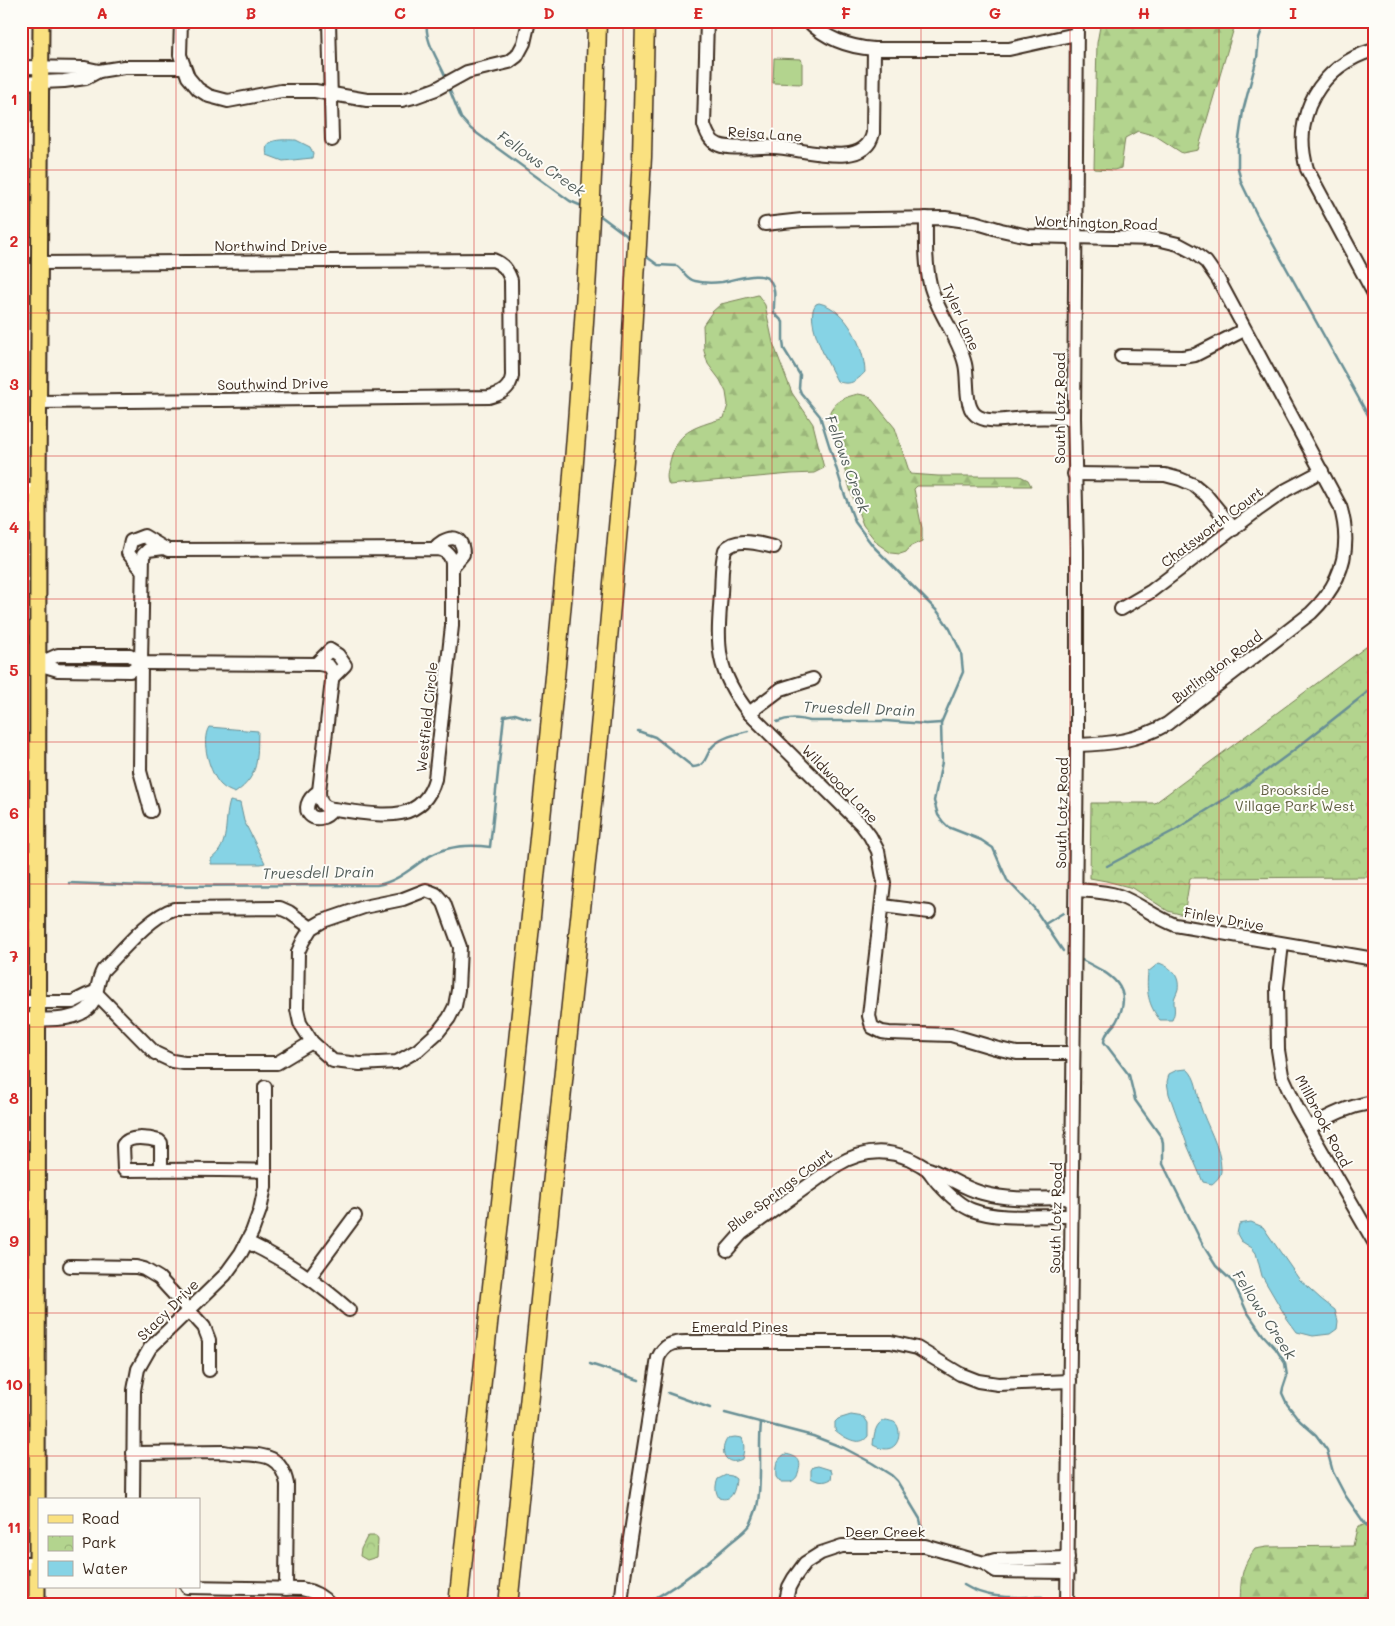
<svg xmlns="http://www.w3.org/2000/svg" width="1395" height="1626" viewBox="0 0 1395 1626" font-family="Mali,sans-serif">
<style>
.forest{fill:url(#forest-firs);stroke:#777f56}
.park{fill:url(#park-crowns);stroke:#777f56}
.garden{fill:#b3d48e;stroke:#777f56}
.water{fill:#86d3e5;stroke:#688f95}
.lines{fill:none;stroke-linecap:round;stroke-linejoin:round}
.stream{stroke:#688f95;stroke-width:2.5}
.minor-casing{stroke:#3b2a1e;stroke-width:16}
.major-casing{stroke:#3b2a1e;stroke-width:19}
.highway-casing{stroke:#3b2a1e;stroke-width:21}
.minor{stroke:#fdfcf7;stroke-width:12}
.major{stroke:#fae180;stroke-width:15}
.highway{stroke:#fae180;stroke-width:18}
.grid{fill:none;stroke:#d62828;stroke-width:1;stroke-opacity:0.55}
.labels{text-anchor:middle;stroke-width:4;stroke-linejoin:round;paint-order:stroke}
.street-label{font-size:14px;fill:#3b2a1e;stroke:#fdfcf7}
.park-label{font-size:14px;fill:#5f5d40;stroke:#fdfcf7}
.water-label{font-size:15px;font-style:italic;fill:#525d5a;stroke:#fdfcf7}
.neatline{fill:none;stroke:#d62828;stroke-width:2}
.grid-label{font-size:16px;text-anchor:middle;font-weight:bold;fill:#d62828}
</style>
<defs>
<pattern id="forest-firs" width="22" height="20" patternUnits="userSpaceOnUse" patternTransform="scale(1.25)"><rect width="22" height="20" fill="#b3d48e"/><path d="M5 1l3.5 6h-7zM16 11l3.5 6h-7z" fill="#9bb67a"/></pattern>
<pattern id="park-crowns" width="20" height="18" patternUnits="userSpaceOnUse" patternTransform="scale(1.25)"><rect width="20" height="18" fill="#b3d48e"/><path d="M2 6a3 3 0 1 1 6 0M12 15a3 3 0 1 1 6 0" fill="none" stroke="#9bb67a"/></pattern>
</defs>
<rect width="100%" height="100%" fill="#f8f3e5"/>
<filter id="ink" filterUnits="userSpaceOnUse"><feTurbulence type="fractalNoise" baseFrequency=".02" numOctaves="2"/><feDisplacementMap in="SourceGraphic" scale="10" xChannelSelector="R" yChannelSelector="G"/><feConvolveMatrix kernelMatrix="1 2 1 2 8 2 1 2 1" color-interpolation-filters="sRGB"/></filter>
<g filter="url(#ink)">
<g class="forest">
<polygon points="1101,21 1236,21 1198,150 1182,153 1156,136 1138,131 1125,138 1121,168 1114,170 1094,169 1097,43"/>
<path d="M758 295 765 305 773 343 792 393 813 424 824 468 814 473 791 474 669 485C666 479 667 472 669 466 676 430 693 428 724 418L728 405 726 392 720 380 708 364 704 351 703 325 712 312 721 304Z"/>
<path d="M858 394 869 396 895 428 910 474 938 476H1020L1028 480 1031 486H917L914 489 922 528V541L911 546 906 552 900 554 891 553 878 544 863 525 850 489 829 414C834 400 846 397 858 394Z"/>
<path d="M1374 1520V1605H1240C1241 1581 1240 1568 1255 1549L1267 1547 1353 1546 1357 1528Z"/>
</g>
<g class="park">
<polygon points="1374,641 1374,877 1190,878 1184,915 1168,911 1133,888 1106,881 1090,878 1091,803 1155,803"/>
<polygon points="369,1536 376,1536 378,1540 377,1557 367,1560 360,1556 361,1549 367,1537"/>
</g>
<polygon class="garden" points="774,58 801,59 802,62 802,84 773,83"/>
<g class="water">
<path d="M296 140 310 147 313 153 312 158 283 161 267 155C262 137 284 140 296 140Z"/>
<path d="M819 303C847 309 864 347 865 372 856 382 849 386 837 381 829 365 803 319 816 304Z"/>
<path d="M209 727 258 731C257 758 260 776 235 793 230 791 225 789 221 785 210 774 200 741 209 727Z"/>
<path d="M230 801 240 803 244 821 265 863 261 864H211V859C231 844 223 823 230 801Z"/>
<path d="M1159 963C1171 967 1180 976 1178 989 1177 993 1174 997 1174 1001 1174 1009 1176 1011 1172 1020H1160C1148 1005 1146 991 1148 972Z"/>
<path d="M1187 1069C1197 1078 1197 1092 1200 1105 1206 1125 1221 1148 1221 1168 1222 1175 1217 1180 1212 1184L1203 1182 1188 1147 1169 1094 1167 1082 1169 1074 1177 1070Z"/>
<polygon points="1251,1222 1263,1227 1299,1279 1321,1299 1335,1310 1338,1321 1337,1329 1330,1334 1313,1336 1297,1332 1286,1317 1262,1276 1256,1253 1252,1248 1241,1241 1237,1234 1239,1224"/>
<path d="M851 1415 864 1417 868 1423V1436C860 1448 843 1437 835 1430V1422L838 1419Z"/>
<path d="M886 1420C887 1420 894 1422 894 1422 904 1428 900 1460 873 1445 874 1435 875 1422 886 1420Z"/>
<path d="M735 1437 742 1438C745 1446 744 1451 742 1459 725 1468 718 1450 728 1438Z"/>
<path d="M785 1454C797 1456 803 1460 798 1473 797 1478 795 1479 791 1482H780L776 1477C775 1467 776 1460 785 1454Z"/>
<path d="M818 1466 831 1470 832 1473 831 1479C825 1483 817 1482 811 1478V1470L813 1467Z"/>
<path d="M726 1475 732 1476 736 1479C735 1491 732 1502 719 1498 715 1491 715 1486 718 1479Z"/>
</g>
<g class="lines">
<g class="stream">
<path d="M427 21C424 42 439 60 446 78"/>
<polyline points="1265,21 1259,38 1257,58 1243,111 1238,146 1238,168 1241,182 1257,215 1374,426"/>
<polyline points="448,86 461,118 471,129 570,201 584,207"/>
<polyline points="598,214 626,235 630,241"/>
<path d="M644 255 658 265 677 266C683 270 687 280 695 281 703 283 713 283 722 282 734 280 764 269 771 282 777 291 773 303 774 313L783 322V341L784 349 800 375 799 388 801 393 820 416 844 493 855 522 873 546 938 612 950 629 961 652 963 672 941 723 942 762 934 801 938 815 943 822 948 827 981 840 993 848 1007 880 1034 908 1063 951"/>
<path d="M777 722C789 717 798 718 810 721H886L926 724 941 723"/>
<path d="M638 731 655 737 693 767C708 766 705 753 714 745 723 737 736 734 748 731"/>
<polyline points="1107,866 1175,830 1244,787 1289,754 1374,687"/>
<path d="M69 883 144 886 377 885C396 882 410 869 425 859 444 846 468 844 490 847L504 716 515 714 530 719"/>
<polyline points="1045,924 1063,913"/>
<path d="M1082 960C1110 974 1136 987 1116 1022 1111 1029 1104 1034 1104 1042L1129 1075 1135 1100 1162 1138 1163 1144V1164L1203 1245 1216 1266 1234 1283 1246 1310 1263 1335 1276 1349 1285 1363 1287 1376 1283 1388 1282 1393 1287 1404 1300 1421 1316 1435 1327 1450 1333 1472 1345 1495 1365 1524 1374 1531"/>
<polyline points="590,1364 639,1380"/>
<polyline points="668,1393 710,1408"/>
<polyline points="725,1413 813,1436 844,1448 872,1463 891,1475 897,1481 920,1519 922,1528"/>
<path d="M964 1585C988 1600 1014 1597 1042 1597"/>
<path d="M643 1605C675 1588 703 1567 730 1543 737 1537 745 1532 750 1525 753 1519 755 1513 757 1507 763 1480 758 1450 761 1423"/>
<polyline points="1364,1605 1374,1583"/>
</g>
<defs>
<g id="minor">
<polyline points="181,21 180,55 188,77 198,89 209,96 228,101 281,91 315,91 367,100 402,100 414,97 436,89 467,72 509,62 517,56 524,43 529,21"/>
<polyline points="329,21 332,140"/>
<path d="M707 21 704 125C707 133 710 142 719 145 731 150 760 146 773 147 799 147 865 172 873 133L874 49"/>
<path d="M808 21C826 39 848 47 874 49H1009L1076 34"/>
<path d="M1374 50C1321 65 1291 115 1307 169L1374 294"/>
<polyline points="21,67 85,68 99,71"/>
<polyline points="21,83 64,81 86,78 99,71 124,67 183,67"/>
<path d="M926 218C926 240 925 262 930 284 937 313 958 335 965 364 969 380 963 410 979 417 992 424 1013 418 1028 418 1043 417 1059 418 1074 418"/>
<path d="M765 224 802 220 945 218 974 222 1001 230 1028 236 1157 239 1178 244 1193 252 1206 262 1218 279 1340 506C1353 548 1342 583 1311 613L1167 724C1137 741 1111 744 1077 745"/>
<path d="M38 263 493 260C503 264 507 269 511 280L512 376C510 389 501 394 489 397L38 402"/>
<polyline points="1121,356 1183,357 1195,355 1244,330"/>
<polyline points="1074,474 1165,475 1180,479 1194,485 1206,495 1234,529"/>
<polyline points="21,490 38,490"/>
<path d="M774 547C759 544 736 536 725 550 721 564 722 579 721 593 717 646 715 670 749 713L861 824 870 836 878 851 884 883 869 1016 872 1027 882 1032 889 1033 951 1035 995 1048 1017 1053H1073"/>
<path d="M164 548 168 550 438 549C446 550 451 555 452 563V626L435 779C421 829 372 813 333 809 322 807 319 801 319 791L333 672 329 666 319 664 141 663 143 555 148 550Z"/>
<path d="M434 549C444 537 463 531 463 554L452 567"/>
<polyline points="142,570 128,553 131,541 144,536 164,548"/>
<polyline points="1121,609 1150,592 1259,509 1286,490 1322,471"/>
<polyline points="141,663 140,771 151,811"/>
<polyline points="38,664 58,655 130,655 141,663"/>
<polyline points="38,664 58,670 130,671 141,663"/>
<polyline points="316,664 330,650 338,655 345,665 332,678"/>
<polyline points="749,713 781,689 813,679"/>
<path d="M319 791C292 809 317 831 333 809"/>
<polygon points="426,890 436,894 444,903 460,947 458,990 455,1006 449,1018 438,1032 418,1050 397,1062 360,1064 333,1061 312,1042 300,1023 297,1009 298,952 303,941 311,928 323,921 364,907 403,899"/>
<path d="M1076 890C1090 891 1105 891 1119 896 1138 903 1154 917 1175 925L1374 959"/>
<polyline points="883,906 929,912"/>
<polyline points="1282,944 1277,987 1278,1050 1282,1075 1297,1108 1374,1242"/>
<polyline points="95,992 155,1053 172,1061 184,1063 277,1063 312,1042"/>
<polyline points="21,1002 73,1002 87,995 95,992"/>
<path d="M21 1019C43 1019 78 1024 92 1004 98 994 97 980 103 970 121 952 150 916 174 909L280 908 289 912 311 928"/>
<path d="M1309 1128C1329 1115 1350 1106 1374 1102"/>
<path d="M929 1169C947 1176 963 1188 982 1193 1011 1201 1042 1198 1071 1198"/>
<path d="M161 1170V1143L159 1141C149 1138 129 1135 123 1145L124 1170C171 1170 218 1169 265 1171"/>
<path d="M247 1242C285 1260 318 1282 349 1310"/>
<path d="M727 1250 742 1233 837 1165C860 1151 885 1148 910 1159 915 1162 922 1165 927 1169 931 1173 934 1179 939 1184 948 1194 959 1205 972 1210 1001 1221 1040 1215 1071 1216"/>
<polyline points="70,1266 136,1267 144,1269 159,1278 204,1327 209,1340 209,1370"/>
<polyline points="309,1278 355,1216"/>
<polyline points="21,1341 38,1342"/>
<path d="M133 1453 224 1452C253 1458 279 1446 287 1484L286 1589"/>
<polyline points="133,1500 134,1390 138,1369 150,1348 225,1275 241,1253 252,1232 260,1210 265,1187 265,1087"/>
<polyline points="21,1563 39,1563"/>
<polyline points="984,1563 995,1560 1068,1558"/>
<path d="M187 1587 302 1589C313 1591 322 1595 330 1605"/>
<path d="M621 1605 624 1577 658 1358C664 1345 672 1342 686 1342H891L917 1348 960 1374 978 1381 998 1384 1070 1381"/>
<polyline points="785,1605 789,1587 794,1578 805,1563 821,1553 842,1546 925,1546 984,1563 996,1571 1068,1572"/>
<polyline points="1067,1605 1077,745 1077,550 1074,418 1077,21"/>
</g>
<polyline id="major" points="37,1605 38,490 41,21"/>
<g id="highway">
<path d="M458 1605C483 1385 505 1165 528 945 560 638 591 330 597 21"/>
<polyline points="508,1605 600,728 626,438 642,157 645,21"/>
</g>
</defs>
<use href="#minor" class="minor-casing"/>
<use href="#major" class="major-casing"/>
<use href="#highway" class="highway-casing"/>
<use href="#minor" class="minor"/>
<use href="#major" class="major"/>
<use href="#highway" class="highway"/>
</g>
</g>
<path class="grid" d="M176 21V1500M325 21V1605M474 21V1605M623 21V1605M772 21V1605M921 21V1605M1070 21V1605M1219 21V1605M21 170H1374M21 313H1374M21 456H1374M21 599H1374M21 742H1374M21 884H1374M21 1027H1374M21 1170H1374M21 1313H1374M21 1456H1374M176 1587V1605"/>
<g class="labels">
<g class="street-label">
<text transform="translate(765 134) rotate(4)" y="5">Reisa Lane</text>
<text transform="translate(1096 223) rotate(2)" y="5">Worthington Road</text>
<text x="271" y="251">Northwind Drive</text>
<text transform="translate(961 317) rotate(66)" y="5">Tyler Lane</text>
<text transform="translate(273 384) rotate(-1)" y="5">Southwind Drive</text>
<text transform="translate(1060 408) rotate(-90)" y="5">South Lotz Road</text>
<text transform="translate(1212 527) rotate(-37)" y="5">Chatsworth Court</text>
<text transform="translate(1217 667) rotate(-37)" y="5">Burlington Road</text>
<text transform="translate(427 717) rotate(-84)" y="5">Westfield Circle</text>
<text transform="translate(840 784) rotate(46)" y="5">Wildwood Lane</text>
<text transform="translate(1062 813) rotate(-89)" y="5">South Lotz Road</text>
<text transform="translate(1224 919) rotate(10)" y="5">Finley Drive</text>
<text transform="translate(1323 1121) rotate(62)" y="5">Millbrook Road</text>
<text transform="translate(780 1190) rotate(-37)" y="5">Blue Springs Court</text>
<text transform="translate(1056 1218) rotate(-89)" y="5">South Lotz Road</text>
<text transform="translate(168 1310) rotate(-45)" y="5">Stacy Drive</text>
<text x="740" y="1332">Emerald Pines</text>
<text x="885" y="1537">Deer Creek</text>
</g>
<g class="park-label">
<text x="1295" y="795">Brookside<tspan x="1295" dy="16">Village Park West</tspan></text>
</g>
<g class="water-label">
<text transform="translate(541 164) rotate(35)" y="5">Fellows Creek</text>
<text transform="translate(847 464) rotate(70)" y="5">Fellows Creek</text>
<text transform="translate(859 709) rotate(2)" y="5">Truesdell Drain</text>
<text transform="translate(318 873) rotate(-1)" y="5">Truesdell Drain</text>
<text transform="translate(1264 1315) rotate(57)" y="5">Fellows Creek</text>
</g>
</g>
<rect width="1395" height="1626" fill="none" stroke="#fdfcf7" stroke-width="55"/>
<rect x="38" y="1498" width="162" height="90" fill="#fdfcf7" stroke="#afa8a0"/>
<rect x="48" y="1515" width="25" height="8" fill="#fae180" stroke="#afa8a0"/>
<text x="82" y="1524" font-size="15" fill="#3b2a1e">Road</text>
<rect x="48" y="1536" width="25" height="15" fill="url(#park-crowns)" stroke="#afa8a0"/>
<text x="82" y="1548" font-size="15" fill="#3b2a1e">Park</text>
<rect x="48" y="1561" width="25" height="15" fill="#86d3e5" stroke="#afa8a0"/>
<text x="82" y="1574" font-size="15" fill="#3b2a1e">Water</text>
<rect x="28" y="28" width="1340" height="1570" class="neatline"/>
<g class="grid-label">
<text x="102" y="19">A</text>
<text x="251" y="19">B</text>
<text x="400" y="19">C</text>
<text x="549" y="19">D</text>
<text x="698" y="19">E</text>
<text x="846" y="19">F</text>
<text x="995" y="19">G</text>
<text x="1144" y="19">H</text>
<text x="1293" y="19">I</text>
<text x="14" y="105">1</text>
<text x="14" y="247">2</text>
<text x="14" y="390">3</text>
<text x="14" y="533">4</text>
<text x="14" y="676">5</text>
<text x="14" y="819">6</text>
<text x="14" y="962">7</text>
<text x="14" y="1104">8</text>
<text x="14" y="1247">9</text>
<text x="14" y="1390">10</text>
<text x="14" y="1533">11</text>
</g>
</svg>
